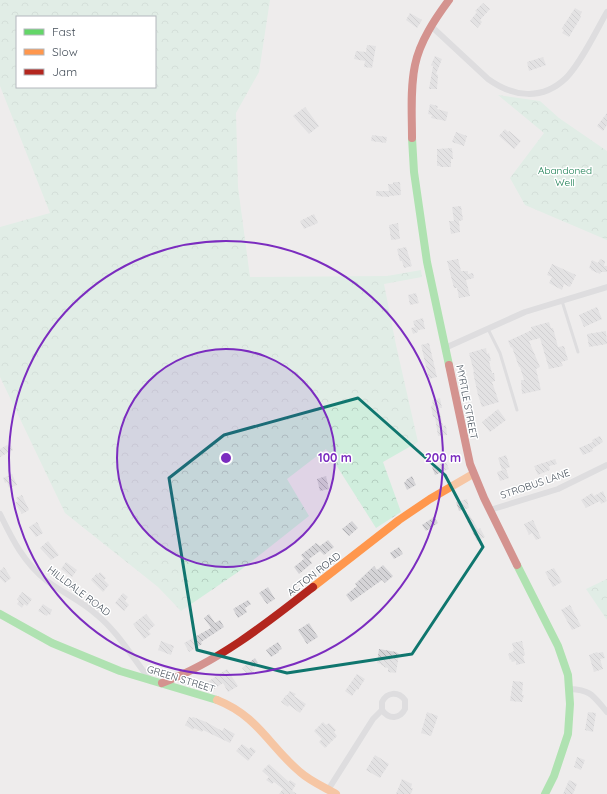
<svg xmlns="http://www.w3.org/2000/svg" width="607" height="794" viewBox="0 0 607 794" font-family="Quicksand,sans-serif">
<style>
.forest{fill:url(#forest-crowns);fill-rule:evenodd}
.building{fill:url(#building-back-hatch)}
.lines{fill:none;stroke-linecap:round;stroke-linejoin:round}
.lane{stroke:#c9cbce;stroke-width:3}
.street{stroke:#c9cbce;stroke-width:6}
.fast{stroke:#63d668;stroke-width:8}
.slow{stroke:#ff974d;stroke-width:8}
.jam{stroke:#b3261e;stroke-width:8}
.marked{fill:none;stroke:#0f766e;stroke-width:3;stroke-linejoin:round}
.ring{fill:none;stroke:#7b2cbf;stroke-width:2}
.labels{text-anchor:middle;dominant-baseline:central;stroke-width:3;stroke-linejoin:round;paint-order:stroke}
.park-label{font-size:10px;fill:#147a4d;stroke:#fff}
.street-label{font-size:10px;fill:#444e59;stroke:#fff}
.centre{fill:#7b2cbf;stroke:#fff;stroke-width:2}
.ring-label{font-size:12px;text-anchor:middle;font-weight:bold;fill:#7b2cbf;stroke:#fff;stroke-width:3;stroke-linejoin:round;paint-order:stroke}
</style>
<defs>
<pattern id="forest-crowns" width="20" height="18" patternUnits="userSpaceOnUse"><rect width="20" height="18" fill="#d0eedd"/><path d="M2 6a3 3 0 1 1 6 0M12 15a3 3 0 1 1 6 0" fill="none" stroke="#b4cec0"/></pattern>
<pattern id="building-back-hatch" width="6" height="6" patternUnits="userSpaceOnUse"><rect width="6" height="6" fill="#d5d4d7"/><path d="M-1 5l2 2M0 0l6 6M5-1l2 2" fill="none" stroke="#aeaeb1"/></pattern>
</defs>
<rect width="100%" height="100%" fill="#eeecec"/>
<g class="forest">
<path d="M0,0H270L259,72L236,113L238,187L250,277L387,276L421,270L422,277L384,284L396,345L418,442L383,462L401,512L376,528L326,449L287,479L309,516L238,572L181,611L158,587L65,513L0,377V227L50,213L0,86ZM17,17H155V87H17Z"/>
<polygon points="498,95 540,101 559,118 607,151 607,240 525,205 510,178 544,133"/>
<polygon points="607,579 607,620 586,589"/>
</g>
<g class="building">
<polygon points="483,3 490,9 480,20 482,22 478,28 470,21 477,12 475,11"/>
<polygon points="575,8 582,12 580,16 581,17 569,37 562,33 564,30 562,28"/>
<polygon points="410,13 422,20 417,28 406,20"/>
<polygon points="367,45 376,46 372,68 364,67 365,61 354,59 356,51 366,52"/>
<polygon points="435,56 442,59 436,74 438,75 437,89 429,89 433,66 431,65"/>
<polygon points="543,57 546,65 529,71 527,62"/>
<polygon points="430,104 438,106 437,109 448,112 446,121 431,118 432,115 428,114"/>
<polygon points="305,107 319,126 309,134 293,116"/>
<polygon points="607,113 607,125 603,131 597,126"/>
<polygon points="505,129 508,132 509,131 521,141 514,149 499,136"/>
<polygon points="456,132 467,136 464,146 452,142"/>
<polygon points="372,135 387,137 386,143 371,141"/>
<polygon points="452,148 453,159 451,159 451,167 440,167 440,166 437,166 437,149"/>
<polygon points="393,182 400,182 401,195 389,196 389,193 389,197 376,196 376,191 389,191 388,184 393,184"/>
<polygon points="461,206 463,220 459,221 460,232 451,234 449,221 454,221 452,207"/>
<polygon points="314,214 318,223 304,229 300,221"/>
<polygon points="398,223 400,239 391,240 389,225"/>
<polygon points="406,247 412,266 404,268 402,261 400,261 397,249"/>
<polygon points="458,259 461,271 468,271 468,274 473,273 474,278 466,280 470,296 459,298 457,288 454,288 447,261"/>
<polygon points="600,259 605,261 604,266 607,266 607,272 601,272 600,274 591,270 591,269 589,268 592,260 598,263"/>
<polygon points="552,264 576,275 570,287 564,284 562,290 549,283 552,277 547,275"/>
<polygon points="416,293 419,303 410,305 408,295"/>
<polygon points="597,307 602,319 584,327 579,315"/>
<polygon points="423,318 425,329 418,330 418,332 413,334 411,328 415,327 413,321"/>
<polygon points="549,322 551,328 553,328 558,347 564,346 568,360 561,362 563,366 549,369 540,338 529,341 540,367 536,369 541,390 522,394 521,380 524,380 520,367 519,367 512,347 511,348 508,341 532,330 531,327"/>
<polygon points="606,331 607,344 589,347 587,334"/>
<polygon points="429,343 437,377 429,379 421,345"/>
<polygon points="486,348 487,354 489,353 491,361 489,361 492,373 494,373 495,381 492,382 499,402 482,407 478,395 473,372 474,372 469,353"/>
<polygon points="440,398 442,408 439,408 443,426 446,425 447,435 438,436 435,417 433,417 431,406 433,405 432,400"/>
<polygon points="498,409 506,420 490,432 482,422"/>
<polygon points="600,436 603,442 592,449 593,451 583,455 579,448 593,442 592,440"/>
<polygon points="7,445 8,447 11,445 13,450 0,457 0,449"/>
<polygon points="506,455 510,467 502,470 498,458"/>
<polygon points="555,459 557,464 549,466 550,470 538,475 534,466"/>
<polygon points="446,462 449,469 435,475 432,467"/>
<polygon points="506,469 509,478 500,481 497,472"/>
<polygon points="12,474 17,485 9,488 7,482 5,483 3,478"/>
<polygon points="326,476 329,489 320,491 317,479"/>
<polygon points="412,476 416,485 407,490 404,483 406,481 406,480"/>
<polygon points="603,491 607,501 601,504 600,501 586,508 581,500 592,493 594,496"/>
<polygon points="22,495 29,510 22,514 15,503 18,501 16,498"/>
<polygon points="467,499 469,508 459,511 456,502"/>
<polygon points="469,514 478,529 480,528 485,537 477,541 465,516"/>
<polygon points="434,517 438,523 426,531 422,525"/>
<polygon points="533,520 541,538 536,540 532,533 529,535 524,524"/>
<polygon points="352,521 358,528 349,536 342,529"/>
<polygon points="37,522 43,533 36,537 29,527"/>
<polygon points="328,540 334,547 324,555 320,551 309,559 312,563 299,574 294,567 304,559 301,555 316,543 320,546"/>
<polygon points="48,541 59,555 51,560 40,548"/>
<polygon points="399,547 403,554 394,559 390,553"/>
<polygon points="66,562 77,570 72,577 61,569"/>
<polygon points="383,565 393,576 385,583 382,580 351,602 346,595 357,586 355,584 374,566 377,570"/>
<polygon points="4,567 11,578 5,583 0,578 0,571"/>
<polygon points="554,568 562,582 553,587 545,572"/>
<polygon points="100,572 106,578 104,580 109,585 103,592 91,580 97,573 98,575"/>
<polygon points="268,587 275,599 267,604 259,593"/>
<polygon points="22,592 32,599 27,606 24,604 22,608 17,604 19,601 17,599"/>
<polygon points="123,593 128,597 125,601 129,605 124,611 115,603"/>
<polygon points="248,600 251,604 245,608 247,612 238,618 233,609"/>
<polygon points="43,604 52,610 50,615 48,614 47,616 38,611"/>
<polygon points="570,605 581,626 572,630 561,610"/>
<polygon points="146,614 155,625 148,631 151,634 144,639 133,624"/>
<polygon points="209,614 215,623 220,620 224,627 201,642 202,644 189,652 184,643 211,628 204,618"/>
<polygon points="309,623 318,637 307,644 298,630"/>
<polygon points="161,641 174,646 171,655 158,650"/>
<polygon points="522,641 525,655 523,656 525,663 516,665 516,661 512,662 511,659 510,660 508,654 514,651 512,643"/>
<polygon points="278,642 282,649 278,651 279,652 271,657 266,650"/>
<polygon points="379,649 396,652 399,654 396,673 388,672 388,668 384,667 384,666 381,665 381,664 377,663"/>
<polygon points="597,652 598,653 603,652 605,658 600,659 603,669 594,672 589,655"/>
<polygon points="255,658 258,663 252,667 255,670 248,675 242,668"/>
<polygon points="227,669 238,686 228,692 223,683 211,691 206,683"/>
<polygon points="357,674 365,679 358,690 357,689 352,696 345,691"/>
<polygon points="513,681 523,682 522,695 524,695 522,702 510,701"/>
<polygon points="290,691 296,694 294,696 306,704 300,713 289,705 288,707 281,702 286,695 287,695"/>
<polygon points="427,712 438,716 431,736 421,733"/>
<polygon points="588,712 596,713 593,732 585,730"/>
<polygon points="189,717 192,718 193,717 206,722 222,731 224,728 235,734 230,743 203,730 202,732 194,728 193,730 185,725"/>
<polygon points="323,722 326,725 329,723 336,730 334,732 337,736 325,748 319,742 322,739 314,731"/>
<polygon points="242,744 249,749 251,747 256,751 248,761 236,751"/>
<polygon points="375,755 389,764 380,778 366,770"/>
<polygon points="577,757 585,760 581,770 574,767"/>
<polygon points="269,764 289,782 290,780 296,784 292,791 297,794 279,794 283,789 274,782 272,784 266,780 269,777 262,771"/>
<polygon points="402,779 412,784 411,788 413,788 411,794 396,794"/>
<polygon points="569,780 577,784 573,794 563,794"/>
</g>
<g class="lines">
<g class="lane">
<polyline points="562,301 578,352"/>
<polyline points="488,329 500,353 517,410"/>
</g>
<g class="street">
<path d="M431,26L488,79C513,97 542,101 566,78C581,63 596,31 607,12"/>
<polyline points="445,348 525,312 607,287"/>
<polyline points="490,510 558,489 607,465"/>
<path d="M0,514C12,539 24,563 47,581C63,593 82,601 97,615C119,633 133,659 151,681"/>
<path d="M570,689C592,690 593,696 607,712"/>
<path d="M328,790L373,719L382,710C389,720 400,719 405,709V700C398,691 387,692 382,702V710"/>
</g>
<g class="fast">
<polyline points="412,138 414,172 427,262 449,365"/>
<polyline points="517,565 558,646 568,675 570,704 568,734 554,776 545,794"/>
<polyline points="0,614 52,643 120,671 217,700"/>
</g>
<g class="slow">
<polyline points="313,587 399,520 430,499 473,474"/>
<path d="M217,700C258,716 269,746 300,772C310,781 324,787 336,794"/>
</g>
<g class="jam">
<path d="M412,138C412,114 410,89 415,65C420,41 435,19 449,0"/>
<polyline points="449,365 470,464 484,498 517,565"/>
<path d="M162,683C218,662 267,623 313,587"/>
</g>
</g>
<path d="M0 0H607V794H0ZM358,398L445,475L483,547L412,654L287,673L197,650L169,478L224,435Z" fill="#eeecec" fill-opacity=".55" fill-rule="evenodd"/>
<path class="marked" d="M358,398L445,475L483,547L412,654L287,673L197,650L169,478L224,435Z"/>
<circle cx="226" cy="458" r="109" fill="#7b2cbf" fill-opacity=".12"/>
<g class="ring">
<circle cx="226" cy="458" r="109"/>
<circle cx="226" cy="458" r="217"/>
</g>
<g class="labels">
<g class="park-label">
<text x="565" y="170">Abandoned<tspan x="565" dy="12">Well</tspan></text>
</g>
<g class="street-label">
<text transform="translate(467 402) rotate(79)">MYRTLE STREET</text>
<text transform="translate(535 484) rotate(-19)">STROBUS LANE</text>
<text transform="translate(314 574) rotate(-38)">ACTON ROAD</text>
<text transform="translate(79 591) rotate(37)">HILLDALE ROAD</text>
<text transform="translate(181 679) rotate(17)">GREEN STREET</text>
</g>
</g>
<circle cx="226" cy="458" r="6" class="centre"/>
<g class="ring-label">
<text x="335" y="462">100 m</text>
<text x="443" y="462">200 m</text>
</g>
<rect x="16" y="16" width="140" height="72" fill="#ffffff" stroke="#b4b8bd"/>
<rect x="24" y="29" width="20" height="6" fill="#63d668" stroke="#b4b8bd"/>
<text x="52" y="36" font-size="12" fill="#444e59">Fast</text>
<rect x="24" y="49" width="20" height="6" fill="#ff974d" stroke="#b4b8bd"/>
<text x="52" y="56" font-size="12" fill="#444e59">Slow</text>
<rect x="24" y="69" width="20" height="6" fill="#b3261e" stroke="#b4b8bd"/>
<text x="52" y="76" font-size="12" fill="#444e59">Jam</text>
</svg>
